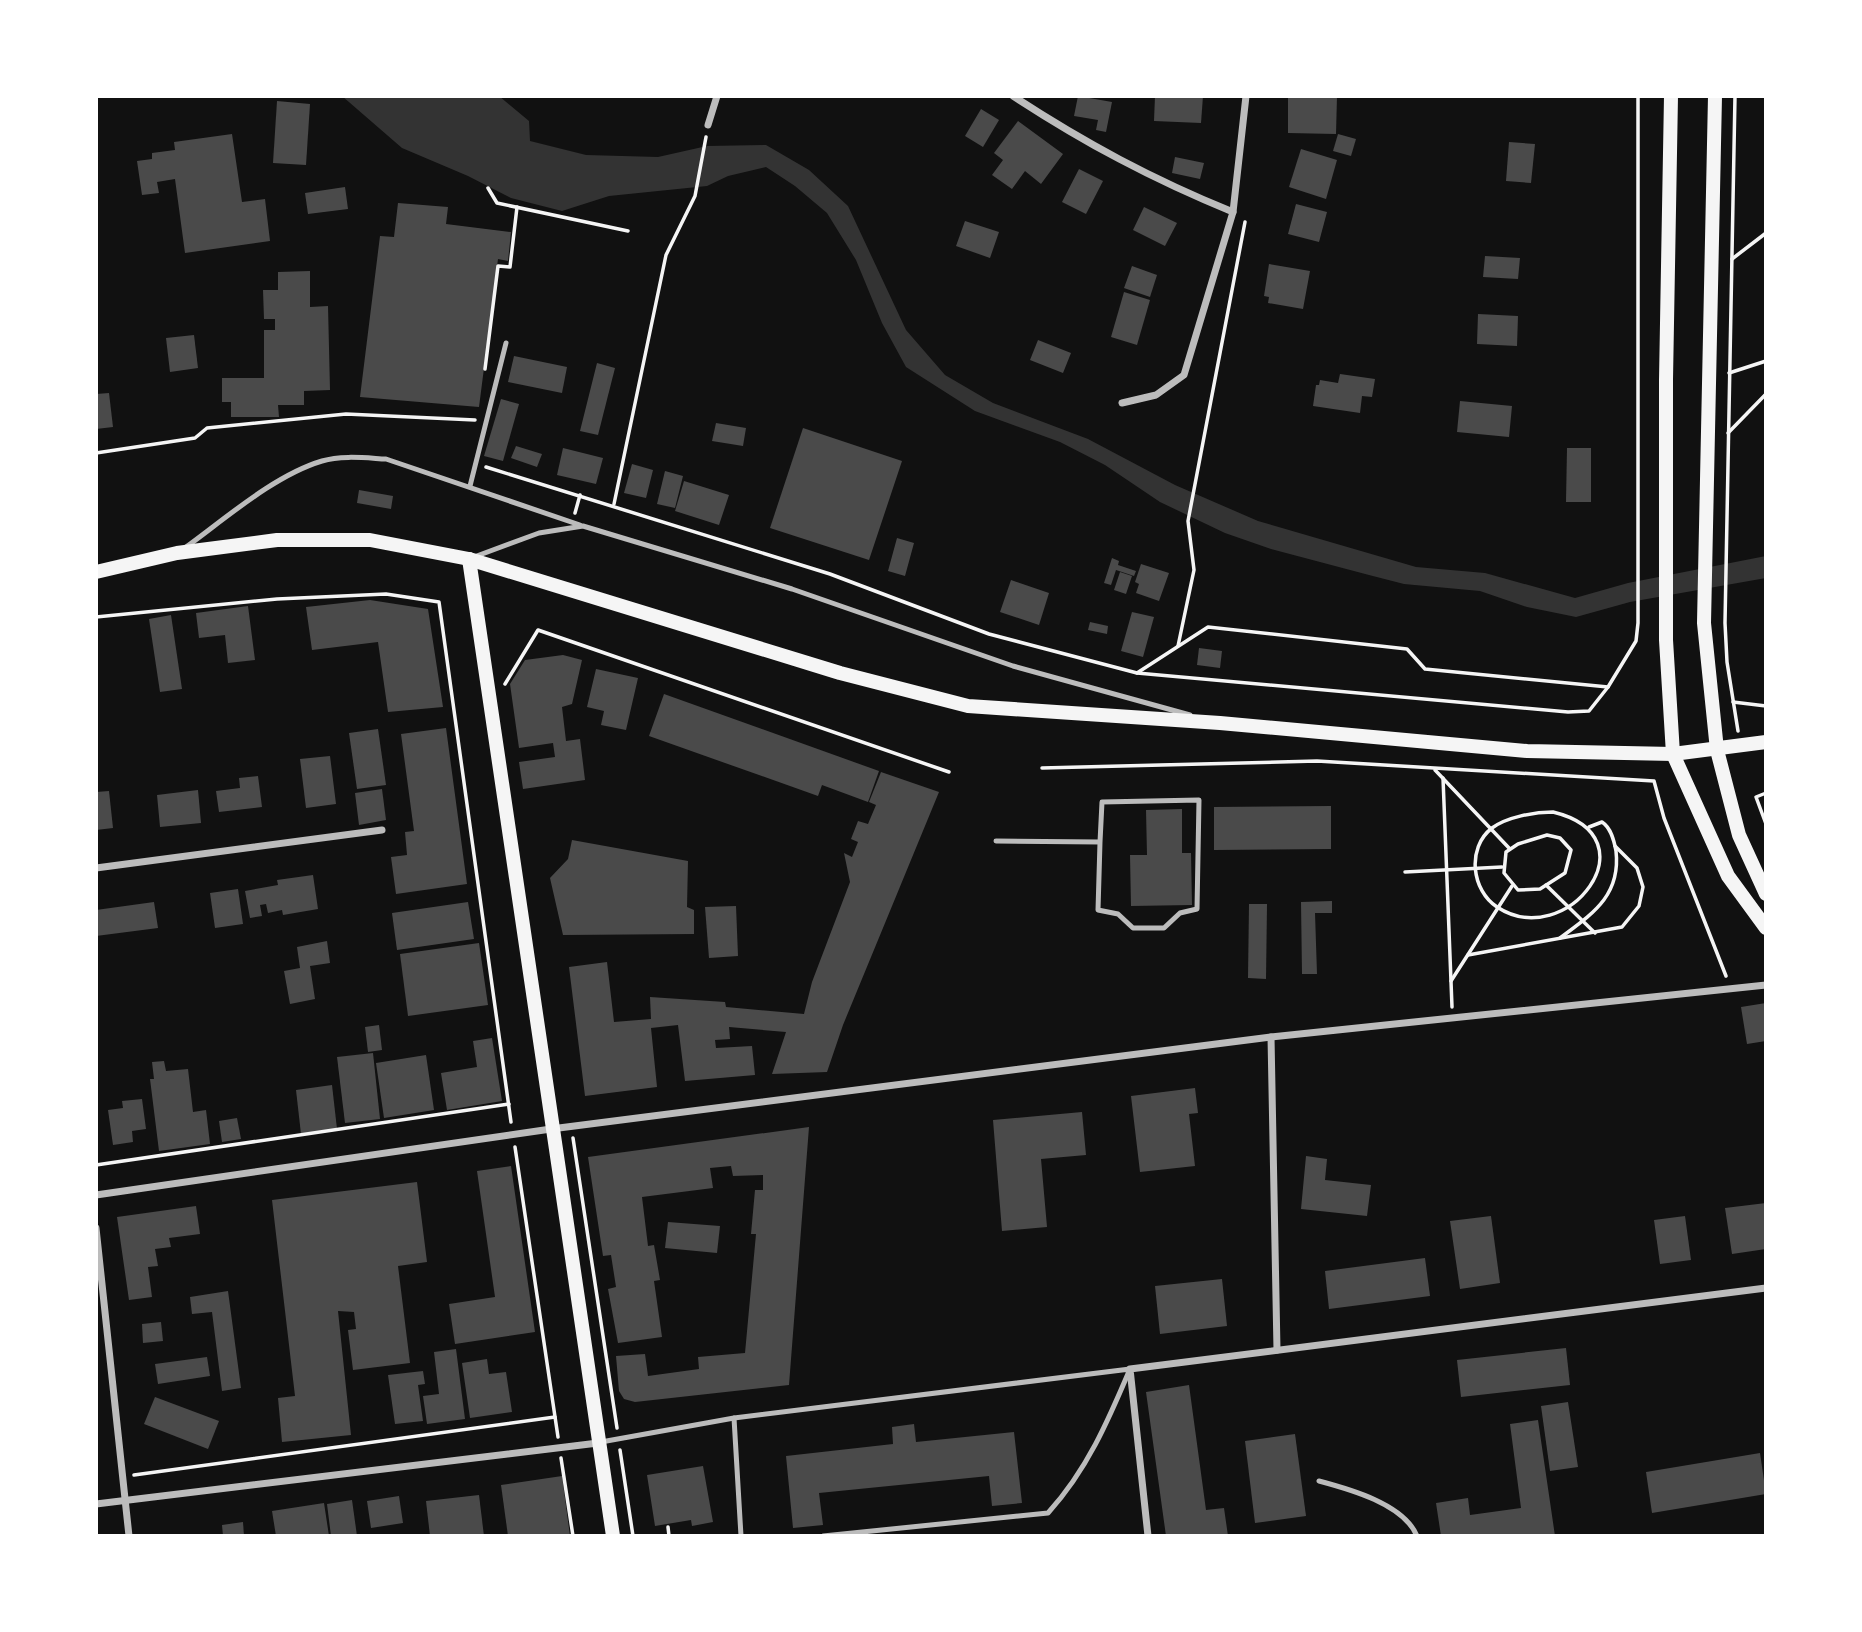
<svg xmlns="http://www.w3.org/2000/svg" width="1862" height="1632" viewBox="0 0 1862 1632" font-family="Manrope,sans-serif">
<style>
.water{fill:#333}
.building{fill:#4a4a4a}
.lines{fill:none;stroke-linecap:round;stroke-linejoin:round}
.path{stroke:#f5f5f5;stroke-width:3.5}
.service{stroke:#bcbcbc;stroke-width:5}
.minor{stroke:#bcbcbc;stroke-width:7}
.secondary{stroke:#f5f5f5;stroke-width:14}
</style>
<rect width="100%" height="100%" fill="#111"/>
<polygon class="water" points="342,96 499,96 529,121 530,141 586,155 658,157 707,146 766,145 809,170 848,206 906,330 945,375 993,403 1088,439 1175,485 1258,521 1416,567 1485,573 1575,598 1628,583 1766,556 1766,578 1630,602 1576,617 1527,607 1480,591 1404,584 1369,575 1271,549 1225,533 1160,502 1105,465 1060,442 975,411 906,367 882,323 856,260 827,213 795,186 766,167 728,176 707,186 609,196 562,211 511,198 468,176 402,148"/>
<g class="building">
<polygon points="1078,96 1112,102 1106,132 1096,130 1098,120 1074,116"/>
<polygon points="1155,96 1203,96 1201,123 1154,121"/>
<polygon points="1288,96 1337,96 1336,134 1288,133"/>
<polygon points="277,101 310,104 306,165 273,163"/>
<polygon points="981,109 999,120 983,147 965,136"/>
<polygon points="1018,121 1063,154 1041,184 1025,171 1012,189 992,175 1003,160 994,153"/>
<polygon points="232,134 242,202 265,199 270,241 185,253 175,179 157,182 159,193 142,195 137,161 152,159 152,153 175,150 174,142"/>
<polygon points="1338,134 1356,139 1351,156 1333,151"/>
<polygon points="1509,142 1535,144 1531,183 1506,181"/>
<polygon points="1301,149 1337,160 1326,199 1289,187"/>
<polygon points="1175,157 1204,163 1200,179 1172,173"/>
<polygon points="1079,169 1103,181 1086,214 1062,202"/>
<polygon points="345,187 348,209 308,214 305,193"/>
<polygon points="398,203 448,207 446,224 511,232 508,261 498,259 479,407 360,397 380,236 394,237"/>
<polygon points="1296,204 1327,212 1319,242 1288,234"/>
<polygon points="1144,207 1177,223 1165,246 1133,230"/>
<polygon points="965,221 999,232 990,258 956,246"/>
<polygon points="1485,256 1520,258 1518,279 1483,277"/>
<polygon points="1269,264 1310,271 1303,309 1268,303 1269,297 1264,296"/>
<polygon points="1132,266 1157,275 1150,297 1124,288"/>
<polygon points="310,271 310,307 328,306 330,390 304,391 304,405 278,405 279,417 231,417 231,402 222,402 222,378 264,378 264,330 275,330 275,319 264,319 263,290 278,290 278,272"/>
<polygon points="1124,292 1150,300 1137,345 1111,337"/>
<polygon points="1478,314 1518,316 1517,346 1477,344"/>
<polygon points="194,335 198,368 170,372 166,338"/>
<polygon points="1038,340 1071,353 1063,373 1030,360"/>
<polygon points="514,356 567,367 562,393 508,382"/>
<polygon points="597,363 615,368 598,435 580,431"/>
<polygon points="1340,374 1375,379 1372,397 1362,396 1360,413 1313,406 1316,385 1319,385 1320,380 1338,383"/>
<polygon points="109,393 113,427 96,429 96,394"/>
<polygon points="501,399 519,404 503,461 484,456"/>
<polygon points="1460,401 1512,406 1509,437 1457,432"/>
<polygon points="716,423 746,428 743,446 712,441"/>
<polygon points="803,428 902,461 869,560 770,528"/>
<polygon points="516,446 542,454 537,467 511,458"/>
<polygon points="563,448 603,458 596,484 557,475"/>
<polygon points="1567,448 1591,448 1591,502 1566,502"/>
<polygon points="632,464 653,470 646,498 624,493"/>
<polygon points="665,471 683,476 675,508 657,504"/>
<polygon points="684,481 729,495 719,525 675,511"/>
<polygon points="359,490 393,496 391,509 357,503"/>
<polygon points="897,538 914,543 905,576 888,571"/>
<polygon points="1112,558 1119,561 1118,565 1136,571 1134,576 1116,570 1111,585 1104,583"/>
<polygon points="1141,564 1169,573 1159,601 1136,593 1139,584 1135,582"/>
<polygon points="1120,572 1132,576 1126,594 1114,590"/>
<polygon points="1011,580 1049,593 1039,625 1000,612"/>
<polygon points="370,600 428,609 443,707 388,712 378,642 312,650 306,607"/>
<polygon points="248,606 255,660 228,663 225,635 199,638 196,613"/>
<polygon points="1132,612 1154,617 1143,657 1121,651"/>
<polygon points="171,615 182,689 160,692 149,619"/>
<polygon points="1090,622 1108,626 1107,634 1088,630"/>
<polygon points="1199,648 1222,651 1220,668 1197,665"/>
<polygon points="563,655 582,660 572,704 562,707 566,741 580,739 585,780 523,789 519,762 555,757 553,743 519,748 510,684 525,660"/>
<polygon points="596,669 638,678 626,730 601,725 604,711 587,707"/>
<polygon points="664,694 879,771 868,802 822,785 818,796 649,736"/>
<polygon points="446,728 467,884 396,894 391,857 407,855 405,832 414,831 401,734"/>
<polygon points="378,729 386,785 357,789 349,733"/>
<polygon points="330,756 336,804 306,808 300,759"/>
<polygon points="881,772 939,792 843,1025 827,1072 772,1074 786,1032 729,1027 730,1039 715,1040 716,1048 752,1046 755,1075 685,1081 678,1025 651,1028 657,1087 585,1096 569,967 607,962 614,1022 651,1019 650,997 725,1002 726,1007 804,1014 812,982 850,882 844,853 852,857 858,842 851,839 858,821 868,824 876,805 869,802"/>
<polygon points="258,776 262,807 219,812 216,791 240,788 239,778"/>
<polygon points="382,789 386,820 359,825 355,793"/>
<polygon points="198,790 201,823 160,827 157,795"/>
<polygon points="109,791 113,828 96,830 96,792"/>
<polygon points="1331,806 1331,849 1214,850 1214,807"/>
<polygon points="1182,809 1182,853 1191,853 1192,905 1131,906 1130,855 1147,855 1146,810"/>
<polygon points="572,840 688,861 687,907 694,910 694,934 563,935 550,878 568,859"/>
<polygon points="313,875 318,909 283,915 282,910 268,913 266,904 260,905 262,916 250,918 245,891 278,885 277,880"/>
<polygon points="238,889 243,924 215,928 210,893"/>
<polygon points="1332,901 1332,913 1315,913 1317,974 1302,974 1301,902"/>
<polygon points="154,902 158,928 96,936 96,910"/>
<polygon points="468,902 474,939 397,950 392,913"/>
<polygon points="1249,904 1267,904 1266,979 1248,978"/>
<polygon points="736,906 738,956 709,958 705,907"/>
<polygon points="327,941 330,963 310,966 315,999 290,1004 284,971 300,968 297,947"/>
<polygon points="479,943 488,1005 408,1016 400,954"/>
<polygon points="1766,1003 1766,1041 1747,1044 1741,1007"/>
<polygon points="379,1025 382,1050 368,1052 365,1027"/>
<polygon points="492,1038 502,1101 447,1110 441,1073 477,1067 473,1041"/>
<polygon points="373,1053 380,1119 345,1123 337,1057"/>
<polygon points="426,1055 434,1110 384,1118 376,1063"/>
<polygon points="164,1061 166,1071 188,1069 193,1112 206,1110 210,1144 159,1151 150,1079 154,1079 152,1062"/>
<polygon points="332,1085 337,1129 301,1134 296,1090"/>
<polygon points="1195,1088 1198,1113 1189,1114 1195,1166 1140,1172 1131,1096"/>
<polygon points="142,1099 146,1129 132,1131 133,1142 113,1145 108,1110 123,1108 122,1101"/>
<polygon points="1082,1112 1086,1155 1041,1159 1047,1227 1002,1231 993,1120"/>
<polygon points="237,1118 241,1139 222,1142 219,1121"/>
<polygon points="809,1127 789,1385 635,1402 624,1399 619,1391 616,1356 645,1354 648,1376 699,1369 698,1357 745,1353 756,1234 751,1234 755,1190 763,1190 763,1175 733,1176 731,1166 710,1168 713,1188 642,1197 648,1246 654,1245 660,1280 654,1281 662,1337 618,1343 608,1289 616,1287 611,1255 603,1256 588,1157"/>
<polygon points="1306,1156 1327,1159 1325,1180 1371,1185 1367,1216 1301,1209"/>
<polygon points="511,1166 535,1332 455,1344 449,1304 495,1297 477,1171"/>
<polygon points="417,1182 427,1262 398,1266 410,1363 353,1370 348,1330 356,1329 354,1312 338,1311 351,1435 282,1442 278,1398 295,1396 272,1200"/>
<polygon points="1766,1203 1766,1249 1732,1254 1725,1208"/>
<polygon points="196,1206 200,1234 169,1238 171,1247 155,1249 158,1266 148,1267 152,1297 129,1300 117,1217"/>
<polygon points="1491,1216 1500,1283 1460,1289 1450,1221"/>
<polygon points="1685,1216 1691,1260 1660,1264 1654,1220"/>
<polygon points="668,1222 720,1226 717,1253 665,1248"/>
<polygon points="1425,1258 1430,1296 1329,1309 1325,1271"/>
<polygon points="1222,1279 1227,1326 1160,1334 1155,1286"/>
<polygon points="228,1291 241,1388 222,1391 212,1312 192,1314 190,1297"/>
<polygon points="161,1322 163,1341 143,1343 142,1324"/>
<polygon points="1566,1348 1570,1385 1461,1397 1457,1360"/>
<polygon points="456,1349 465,1419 427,1424 423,1396 439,1394 434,1352"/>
<polygon points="207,1357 210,1376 158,1384 155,1364"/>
<polygon points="487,1359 489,1374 506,1372 512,1412 470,1418 462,1363"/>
<polygon points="423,1371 425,1384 418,1385 423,1421 395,1424 388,1375"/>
<polygon points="1189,1385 1206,1510 1224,1508 1228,1536 1166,1536 1146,1392"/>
<polygon points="155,1397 219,1421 208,1449 144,1424"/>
<polygon points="1568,1402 1578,1467 1550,1471 1541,1406"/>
<polygon points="1538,1420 1555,1536 1441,1536 1436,1503 1468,1498 1470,1515 1521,1508 1510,1424"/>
<polygon points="914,1424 916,1442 1014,1432 1022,1503 992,1506 989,1476 819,1493 823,1525 793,1528 786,1456 893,1444 892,1427"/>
<polygon points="1295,1434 1306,1516 1255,1523 1245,1441"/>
<polygon points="1760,1453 1766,1494 1652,1513 1646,1472"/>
<polygon points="703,1466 713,1522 692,1526 691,1520 655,1526 647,1475"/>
<polygon points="562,1476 570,1536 508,1536 501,1485"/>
<polygon points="479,1495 484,1536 430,1536 426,1501"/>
<polygon points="399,1496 403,1523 371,1528 367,1501"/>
<polygon points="352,1500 357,1536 331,1536 327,1504"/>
<polygon points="324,1503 329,1536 276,1536 272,1511"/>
<polygon points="243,1522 244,1536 223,1536 222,1525"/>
</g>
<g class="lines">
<g class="path">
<polyline points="1735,96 1725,623 1727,662 1738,731"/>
<polyline points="488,188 497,203 628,231"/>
<polyline points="1732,259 1766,233"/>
<polyline points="485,369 498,266 510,267 517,207"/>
<polyline points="1729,373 1766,361"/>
<polyline points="1728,433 1766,394"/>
<polyline points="96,453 195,438 207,428 346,414 475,420"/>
<polyline points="486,467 830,574 989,634 1137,673 1208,627 1407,649 1425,669 1608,687 1636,641 1638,623 1638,96"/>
<polyline points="614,504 666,255 695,196 706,137"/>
<polyline points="575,513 580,495"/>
<polyline points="96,617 277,599 386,594 439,602 511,1122"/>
<polyline points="1178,646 1194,570 1188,521 1245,222"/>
<polyline points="1137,673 1568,712 1589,711 1608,687"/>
<polyline points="505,684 538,630 949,772"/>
<polyline points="1733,702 1766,706"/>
<polyline points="1042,768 1317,761 1654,781 1664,818 1726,976"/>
<polyline points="1435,770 1509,848"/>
<polyline points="1443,778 1452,1007"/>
<polyline points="1766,793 1756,797 1766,824"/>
<path d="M1553,812C1656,837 1567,953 1497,907C1472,891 1466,848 1492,828C1507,817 1534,812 1553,812Z"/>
<polygon points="1547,835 1560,838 1571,850 1565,873 1540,889 1518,890 1504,873 1506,852 1518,844"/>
<polyline points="1405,872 1502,867"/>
<polyline points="1546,885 1595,933"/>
<path d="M1560,938C1592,914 1621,896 1616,851C1614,840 1611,828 1602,822L1589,827"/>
<polyline points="1468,955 1622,927 1639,906 1643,887 1637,868 1615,846"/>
<polyline points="1451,981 1512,886"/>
<polyline points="573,1138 617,1428"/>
<polyline points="515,1147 558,1437"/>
<polyline points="96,1165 509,1104"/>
<polyline points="620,1450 633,1536"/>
<polyline points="561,1458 573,1536"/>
<polyline points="134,1475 555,1417"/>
<polyline points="668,1527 669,1536"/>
</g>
<g class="service">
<polyline points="470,486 506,343"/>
<path d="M186,547C226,518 275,475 322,461C342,455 366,458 386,459L580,525"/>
<polyline points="474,557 539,533 583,526 792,589 1013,666 1190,715"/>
<polyline points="996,841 1100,842 1098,910 1118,914 1133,928 1164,928 1180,913 1197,909 1199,800 1102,802 1100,842"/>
<polyline points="734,1418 741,1536"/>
<path d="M601,1442L734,1418L1130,1369C1108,1421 1087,1470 1048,1513L823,1536"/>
<path d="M1319,1481C1349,1489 1404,1504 1417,1536"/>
</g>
<g class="minor">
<path d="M1013,96C1085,143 1152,179 1233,212L1184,375L1156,395L1122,403"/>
<polyline points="708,125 717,96"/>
<polyline points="1233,212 1246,96"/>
<polyline points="96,868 382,830"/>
<polyline points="1271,1037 1277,1350"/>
<polyline points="96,1195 551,1129 1271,1037 1766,985"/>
<polyline points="96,1228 129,1536"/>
<polyline points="96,1504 598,1443"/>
<polyline points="1148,1536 1130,1369 1766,1288"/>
</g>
<g class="secondary">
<polyline points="1671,96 1666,380 1666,640 1673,754 1728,876 1766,928"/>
<polyline points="1715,96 1704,623 1717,750 1739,835 1766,894"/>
<polyline points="469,559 613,1536"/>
<polyline points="96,572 177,553 277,540 370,540 469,559 840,673 968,706 1220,723 1527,751 1673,754 1766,742"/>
</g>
</g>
<rect width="1862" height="1632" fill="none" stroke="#ffffff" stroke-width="196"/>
</svg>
